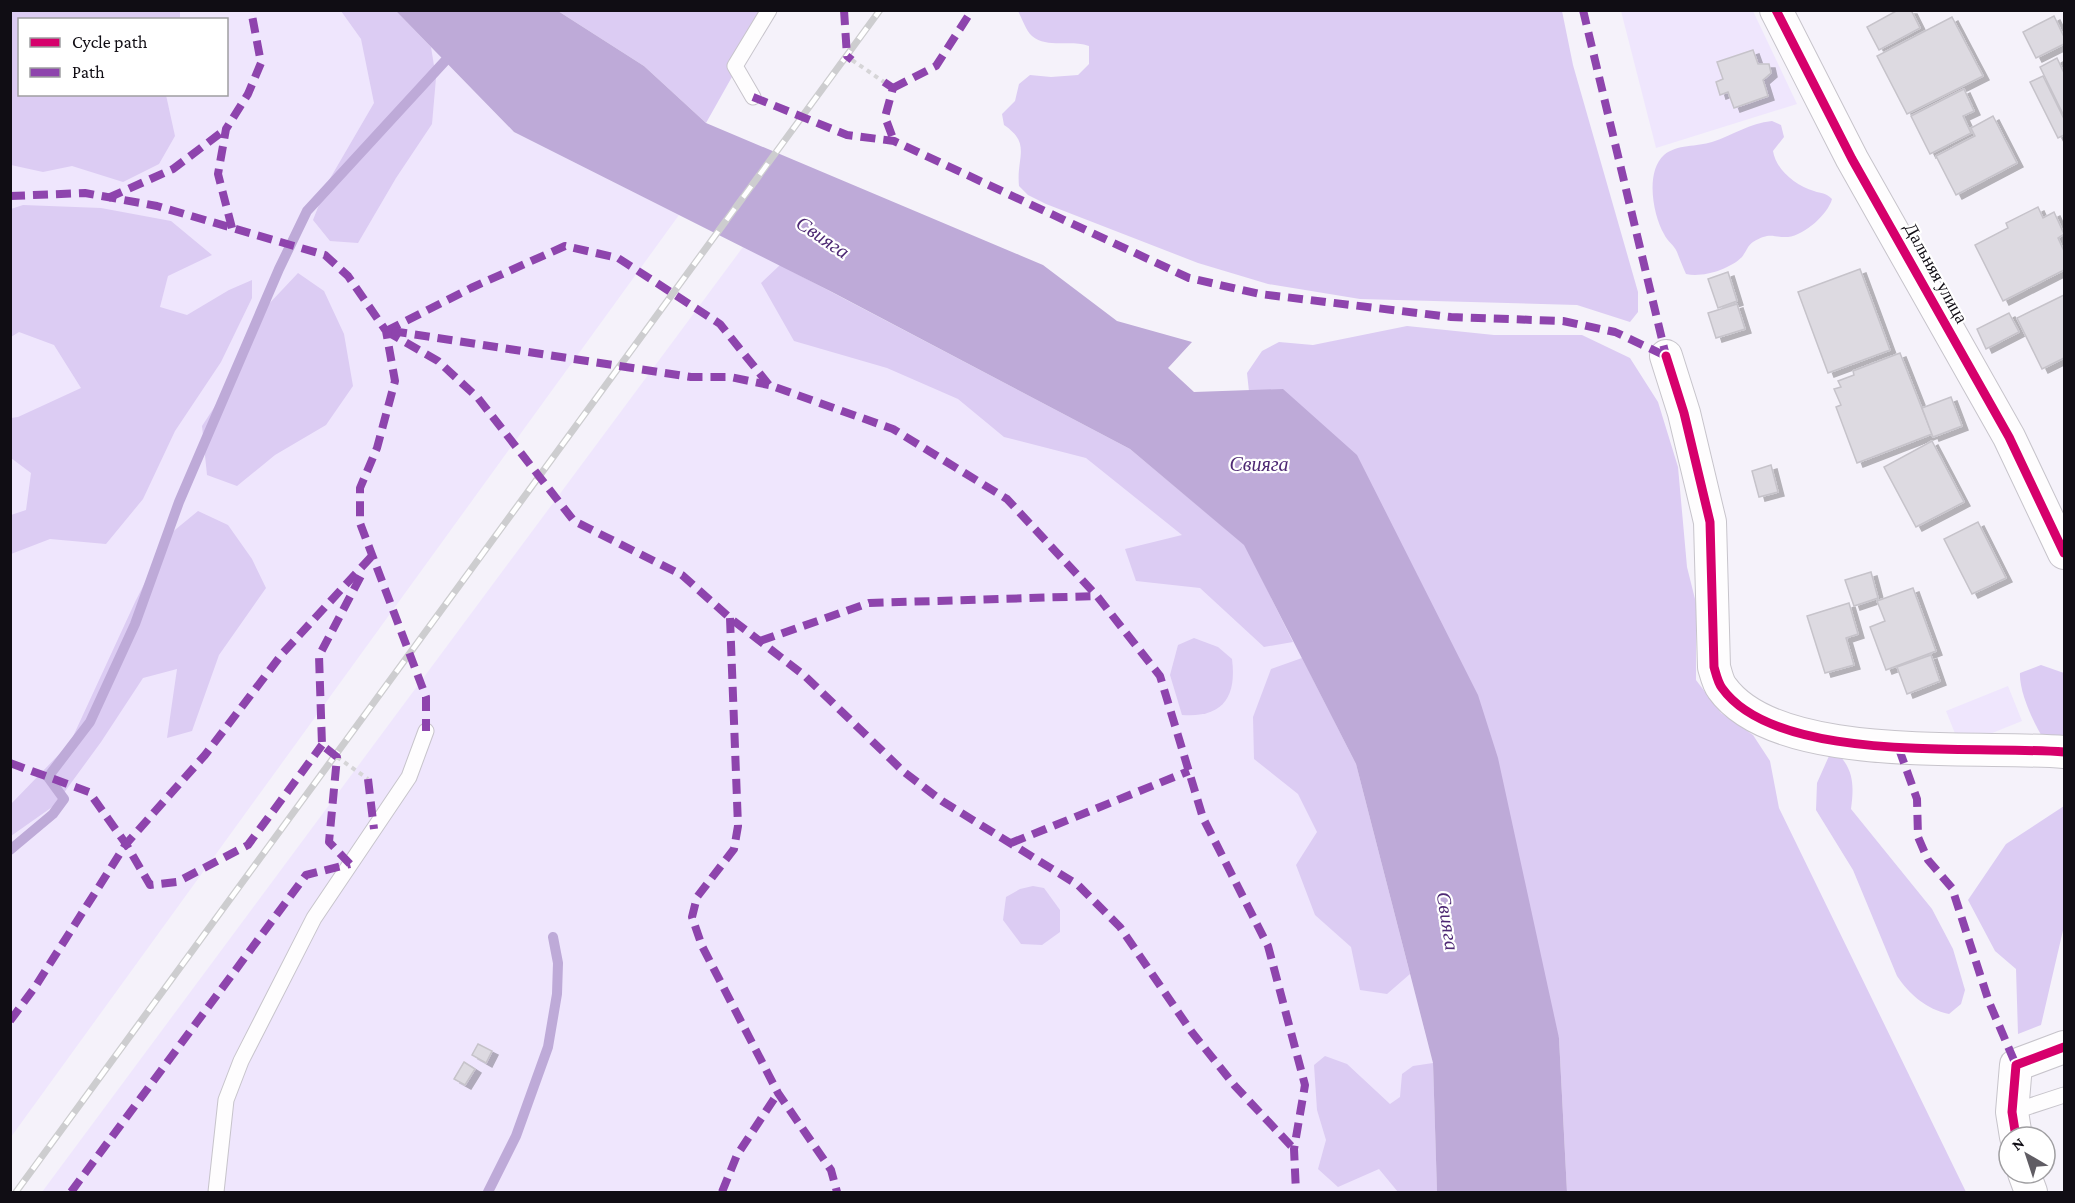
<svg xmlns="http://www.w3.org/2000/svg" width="2075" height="1203" viewBox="0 0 2075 1203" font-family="'Crimson Pro',serif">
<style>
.green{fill:#efe6fd;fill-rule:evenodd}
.forest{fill:#dcccf3}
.water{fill:#beaad8}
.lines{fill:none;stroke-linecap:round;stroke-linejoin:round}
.stream{stroke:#beaad8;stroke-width:10}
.building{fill:#dddae1;stroke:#c6c3ca;stroke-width:1.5;filter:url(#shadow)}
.service-casing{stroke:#c7c4cb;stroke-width:17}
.minor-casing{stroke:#c7c4cb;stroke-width:34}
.path{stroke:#d6d5d7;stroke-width:4;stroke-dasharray:4.5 4.5;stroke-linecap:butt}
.service{stroke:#fefdfe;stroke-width:15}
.minor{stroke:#fefdfe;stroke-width:32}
.rail-casing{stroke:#cdcdcf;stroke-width:7}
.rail{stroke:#fff;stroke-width:4.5;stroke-dasharray:14;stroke-linecap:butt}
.quiet{stroke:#8e44ad;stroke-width:8;stroke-dasharray:15 8;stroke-linecap:butt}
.cycleway-casing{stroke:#fff;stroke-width:13}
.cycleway{stroke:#d6006c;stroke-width:9}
.labels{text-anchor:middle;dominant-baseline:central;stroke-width:4.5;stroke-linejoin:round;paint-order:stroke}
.street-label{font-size:18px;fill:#100d14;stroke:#fff}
.water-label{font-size:20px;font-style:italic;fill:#4e2974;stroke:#fff}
</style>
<defs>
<filter id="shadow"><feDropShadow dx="6" dy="4" stdDeviation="0" flood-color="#0004"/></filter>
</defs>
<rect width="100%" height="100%" fill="#f5f2fa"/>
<g class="green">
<path d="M11,11H396L514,132L679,215L11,1137ZM20,20H226V94H20Z"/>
<polygon points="1621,11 1753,11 1797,104 1656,148"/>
<polygon points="743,247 832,292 1245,545 1356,764 1433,1063 1437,1192 42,1192"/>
<polygon points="2008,686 2022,721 1960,746 1946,711"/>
</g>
<g class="forest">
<polygon points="11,10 180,11 180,19 20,20 20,94 166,95 175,136 159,164 123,182 72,166 43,172 11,165"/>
<polygon points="341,11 396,11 431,47 436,78 432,124 396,178 358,243 330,241 313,220 328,182 374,103 361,39"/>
<polygon points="558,11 769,11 706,123 644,66"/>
<path d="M1018,11H1562L1573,65L1638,292V312L1630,322L1577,305L1360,299L1268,284L1198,263L1046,204L1028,195L1019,186C1016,157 1032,144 1004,125L1002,114L1015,101L1019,84L1030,75L1051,77L1078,75L1089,64V46C1070,39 1048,49 1032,36C1026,31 1022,18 1018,11Z"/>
<path d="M1772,121L1781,125L1784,137L1773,151C1776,170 1796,186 1814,191C1822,194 1825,192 1832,199C1828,214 1805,235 1788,237C1773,238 1771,231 1753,242C1748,245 1746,252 1742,257C1730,269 1703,278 1686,274C1683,267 1680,260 1677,252C1674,245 1667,241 1664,234C1653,215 1645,172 1664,155C1677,144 1697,147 1712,142C1734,135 1749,123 1772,121Z"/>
<polygon points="23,205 101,208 171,221 212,255 168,276 160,307 187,315 229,290 252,280 252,298 221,362 175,431 143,499 106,544 50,539 11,554 11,515 26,510 31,473 11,458 11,418 18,417 81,388 54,345 19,332 11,337 11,209"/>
<polygon points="780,265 1130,449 1245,545 1293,642 1264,647 1200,588 1136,581 1125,549 1182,535 1086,458 1004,437 958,399 887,368 794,341 761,283"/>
<polygon points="298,273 324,291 344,334 353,386 326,425 275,455 237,486 207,475 202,426 238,371 266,307"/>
<polygon points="1407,326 1494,335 1582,335 1630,358 1658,402 1678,467 1687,567 1696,603 1696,680 1721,713 1753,735 1770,761 1779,808 1966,1192 1567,1192 1559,1038 1250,401 1247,373 1262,351 1279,342 1313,345"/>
<polygon points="198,511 228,525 252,559 266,588 219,655 192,731 167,738 177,669 143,678 101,742 55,805 11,836 11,804 70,743 136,600 170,534"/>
<path d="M1194,638L1218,647L1232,659C1237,698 1222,718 1182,715L1170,675L1178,645Z"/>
<polygon points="1302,658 1356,764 1410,974 1387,994 1360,990 1351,947 1315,915 1296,865 1317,832 1298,794 1254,759 1253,717 1271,669"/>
<path d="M2041,665L2064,673V740L2043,738C2033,722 2019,691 2020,673Z"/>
<path d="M1838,754C1854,770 1854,787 1851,809L1932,909L1953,949L1965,990L1961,1004L1949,1014C1926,1009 1910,995 1897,976L1853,870L1816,810L1817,783L1829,756Z"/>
<polygon points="2064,806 2064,926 2041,1025 2018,1034 2016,969 1995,951 1968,900 2006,844"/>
<polygon points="1033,886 1044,888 1060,910 1060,932 1042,945 1021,944 1003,920 1006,897 1020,889"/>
<polygon points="1325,1056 1347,1064 1390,1104 1400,1097 1402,1074 1413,1066 1433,1063 1437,1192 1398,1192 1379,1169 1338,1187 1318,1169 1326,1140 1317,1110 1314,1065"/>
</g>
<polygon class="water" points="396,11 558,11 644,66 706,123 1043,265 1117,321 1192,342 1168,368 1194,392 1283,389 1357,455 1478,695 1498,758 1559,1038 1567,1192 1437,1192 1433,1063 1356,764 1244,545 1130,449 832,292 514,132"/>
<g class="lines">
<g class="stream">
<polyline points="10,850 53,814 64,799 48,777 90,722 135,624 179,502 279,269 307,211 445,61"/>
<polyline points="488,1192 516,1136 548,1047 557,994 558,963 553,937"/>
</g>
</g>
<g class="building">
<polygon points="1898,10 1911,10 1920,28 1879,50 1867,27"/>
<polygon points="2054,16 2064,37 2064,44 2036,58 2023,32"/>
<polygon points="1952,17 1983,76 1907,114 1877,56"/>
<polygon points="1753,50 1758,64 1769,64 1771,73 1763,80 1768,96 1734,108 1728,92 1720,95 1716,82 1723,79 1717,62"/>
<polygon points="2057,58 2064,73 2064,116 2040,67"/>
<polygon points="2043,76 2064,119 2064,135 2058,138 2030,82"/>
<polygon points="1964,89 1974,111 1963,116 1971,133 1930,154 1911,116"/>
<polygon points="1993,116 2017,163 1956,195 1936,156 1975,136 1971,128"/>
<polygon points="2038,207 2043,218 2054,212 2064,234 2058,238 2064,251 2064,270 2003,301 1975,245 2008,228 2006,223"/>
<polygon points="1860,269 1890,350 1828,373 1798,292"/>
<polygon points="1728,272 1737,301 1718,308 1708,279"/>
<polygon points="2064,295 2064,358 2042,369 2017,318"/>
<polygon points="1737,304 1745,329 1716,338 1708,313"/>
<polygon points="2009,313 2019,332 1986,349 1977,329"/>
<polygon points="1900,353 1932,434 1857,463 1836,407 1841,405 1834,389 1841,387 1838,381 1854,375 1853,371"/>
<polygon points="1951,397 1962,426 1933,437 1922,408"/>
<polygon points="1932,441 1964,502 1916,527 1884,467"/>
<polygon points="1771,465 1778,492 1759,497 1752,471"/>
<polygon points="1978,522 2006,578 1972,594 1944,539"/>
<polygon points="1871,572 1878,598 1854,606 1845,580"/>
<polygon points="1913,588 1936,651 1886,670 1870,627 1885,621 1877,601"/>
<polygon points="1849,603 1858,634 1846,638 1854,665 1825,673 1807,616"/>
<polygon points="1931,655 1940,681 1907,694 1897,667"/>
<polygon points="478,1044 492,1051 486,1063 472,1055"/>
<polygon points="464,1062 475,1069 465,1085 454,1079"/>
</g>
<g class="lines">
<g class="service-casing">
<g id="service">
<polyline points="753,97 735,66 769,10"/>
<polyline points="2012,1112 2064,1095"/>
<polyline points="216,1192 226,1100 241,1061 314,918 409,777 426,731"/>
</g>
</g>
<g class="minor-casing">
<g id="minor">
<polyline points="1776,10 1852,159 2009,437 2064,553"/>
<path d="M1666,356L1684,413L1710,522L1714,667C1716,674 1718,683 1722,688C1777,765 1978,745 2064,752"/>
<polyline points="2016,1137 2012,1112 2016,1065 2064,1047"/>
<polyline points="2024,1173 2031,1192"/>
</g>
</g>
<g class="path">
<polyline points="852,60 884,82"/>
<polyline points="337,757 368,779"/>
</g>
<use href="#service" class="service"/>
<use href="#minor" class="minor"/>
<g class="rail-casing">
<polyline id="rail" points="16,1192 880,10"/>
</g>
<use href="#rail" class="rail"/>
<g class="quiet">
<polyline points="844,10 847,56 852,60"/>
<polyline points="1583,10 1666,356"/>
<polyline points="884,82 893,88 885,117 894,141"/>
<polyline points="893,88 936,66 972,10"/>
<polyline points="753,97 847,135 894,141 1189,278 1260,294 1451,317 1563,321 1615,332 1666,356"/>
<polyline points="10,196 85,193 157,206 325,255 348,276 386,331 395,381 377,448 360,488 360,523 426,697 426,731"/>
<polyline points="108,198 173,169 226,129"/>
<polyline points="232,228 218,174 226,129 248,94 261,63 251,10"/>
<polyline points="386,331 471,288 565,246 618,258 720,324 769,385 893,429 1007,499 1097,596 1160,676 1203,818 1268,946 1305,1085 1294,1149 1296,1192"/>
<polyline points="386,331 438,361 478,398 574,521 682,575 730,618 805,676 904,772 942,801 1078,885 1120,927 1191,1031 1235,1086 1294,1149"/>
<polyline points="392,331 691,377 730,377 769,385"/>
<polyline points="730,618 738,826 734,849 697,897 692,917 702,946 778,1093 831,1170 837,1192"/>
<polyline points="760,641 869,603 1097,596"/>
<polyline points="1899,749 1917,799 1918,837 1928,860 1952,888 1989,1002 2016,1065"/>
<polyline points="10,763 89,792 126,844 150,885 177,882 248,845 322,745"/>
<polyline points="368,779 374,829"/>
<polyline points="1011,843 1189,771"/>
<polyline points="350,864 329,842 337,757 322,745 319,656 364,570"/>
<polyline points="10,1021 35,987 126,844 205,755 282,654 371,557"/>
<polyline points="71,1192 306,875 350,864"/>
<polyline points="722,1192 737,1155 778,1093"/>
</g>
<g class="cycleway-casing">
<g id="cycleway">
<polyline points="1776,10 1852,159 2009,437 2064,553"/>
<path d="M1666,356L1684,413L1710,522L1714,667C1716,674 1718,683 1722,688C1777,765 1978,745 2064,752"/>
<polyline points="2016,1137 2012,1112 2016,1065 2064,1047"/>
</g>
</g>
<use href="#cycleway" class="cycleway"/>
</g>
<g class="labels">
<g class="street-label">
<text transform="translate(1936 273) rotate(61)">Дальняя улица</text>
</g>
<g class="water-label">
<text transform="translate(823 237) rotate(34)">Свияга</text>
<text x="1259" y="464">Свияга</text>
<text transform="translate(1448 921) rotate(81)">Свияга</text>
</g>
</g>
<rect width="2075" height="1203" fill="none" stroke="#100d14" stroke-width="24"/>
<rect x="18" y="18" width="210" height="78" fill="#ffffff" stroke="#9f9ea1" stroke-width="1.5"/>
<rect x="30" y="38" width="30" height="9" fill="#d6006c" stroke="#9f9ea1" stroke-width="1.5"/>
<text x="72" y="48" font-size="18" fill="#100d14">Cycle path</text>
<rect x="30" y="68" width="30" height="9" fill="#8e44ad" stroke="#9f9ea1" stroke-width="1.5"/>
<text x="72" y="78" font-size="18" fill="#100d14">Path</text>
<g transform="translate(2027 1155) rotate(321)"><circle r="28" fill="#ffffff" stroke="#9f9ea1" stroke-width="1.5"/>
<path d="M0-4.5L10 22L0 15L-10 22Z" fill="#605d64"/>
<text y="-9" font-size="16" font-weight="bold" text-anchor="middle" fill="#100d14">N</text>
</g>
</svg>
